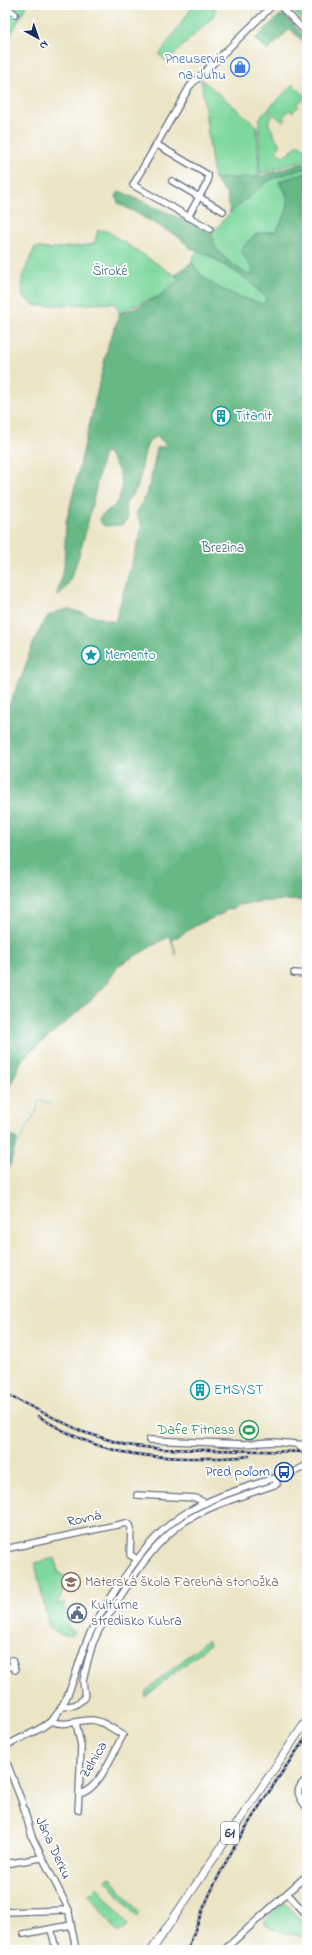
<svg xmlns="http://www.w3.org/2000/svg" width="312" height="1955" viewBox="0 0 312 1955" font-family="'Indie Flower',sans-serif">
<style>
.green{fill:#7ed89e;stroke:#4c847e}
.forest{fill:#66b885;stroke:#407472}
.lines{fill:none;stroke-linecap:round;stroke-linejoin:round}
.stream{stroke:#53b9d1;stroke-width:1}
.minor-casing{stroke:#646e82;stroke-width:8}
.major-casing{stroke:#646e82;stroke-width:9}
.minor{stroke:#fff;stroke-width:5.5}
.major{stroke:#fff;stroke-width:7}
.rail-casing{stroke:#1b2f5e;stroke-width:2.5}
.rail{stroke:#fff;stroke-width:1;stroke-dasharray:3;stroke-linecap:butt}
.labels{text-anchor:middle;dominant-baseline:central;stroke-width:3.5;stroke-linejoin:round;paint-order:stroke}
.shield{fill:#fff;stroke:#5f6d8e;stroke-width:1}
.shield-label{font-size:13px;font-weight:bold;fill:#1b2f5e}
.shop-label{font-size:14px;fill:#366cbe;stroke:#fff;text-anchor:end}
.park-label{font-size:14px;fill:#396271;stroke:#fff}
.culture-label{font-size:14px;fill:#0d838f;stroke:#fff;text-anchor:start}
.leisure-label{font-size:14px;fill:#27864d;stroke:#fff;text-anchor:end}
.transit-label{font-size:14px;fill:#164399;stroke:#fff;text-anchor:end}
.street-label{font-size:14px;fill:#1b2f5e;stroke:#fff}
.education-label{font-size:14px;fill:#785e54;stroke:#fff;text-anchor:start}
.service-label{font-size:14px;fill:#4e5e75;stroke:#fff;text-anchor:start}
</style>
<rect width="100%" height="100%" fill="#fff"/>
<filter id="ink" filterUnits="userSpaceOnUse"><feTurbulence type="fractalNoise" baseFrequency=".025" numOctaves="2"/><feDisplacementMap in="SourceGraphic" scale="8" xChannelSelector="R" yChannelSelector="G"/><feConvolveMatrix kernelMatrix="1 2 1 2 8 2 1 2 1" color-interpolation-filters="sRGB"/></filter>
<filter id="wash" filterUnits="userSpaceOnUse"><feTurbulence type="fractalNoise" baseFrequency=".012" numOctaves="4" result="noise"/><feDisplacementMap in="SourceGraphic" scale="16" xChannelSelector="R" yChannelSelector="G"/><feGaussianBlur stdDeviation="0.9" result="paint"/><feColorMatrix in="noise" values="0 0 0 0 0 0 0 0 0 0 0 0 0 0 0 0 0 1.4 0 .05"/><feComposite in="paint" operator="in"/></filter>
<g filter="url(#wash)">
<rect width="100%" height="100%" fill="#ebe4c5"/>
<g class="green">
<polygon points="5,5 27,5 5,45"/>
<polygon points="194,5 217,5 213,17 167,61 159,55"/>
<polygon points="287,5 307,5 307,25"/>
<polygon points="201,79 257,126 259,177 214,179"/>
<polygon points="293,84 304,95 307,92 307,97 297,104 299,106 293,112 290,110 284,116 286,119 283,122 268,109"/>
<polygon points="267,110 273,116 268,122 276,139 281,145 276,151 282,156 290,152 299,144 307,151 307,159 260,174 259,119"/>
<path d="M307,168V173L280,181V185C294,200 286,217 275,232C256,232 252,235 241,251L253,270V275H248L228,261L212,244V233C225,218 253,189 269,181C280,174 295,171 307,168Z"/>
<polygon points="98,230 107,231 180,279 158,297 132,306 119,314 118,309 114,303 36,306 23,297 22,278 35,247 48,249 89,245 95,242"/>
<path d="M198,249L248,280L266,296L265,302L263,304C243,298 193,284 192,259Z"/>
<polygon points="55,1558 58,1573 69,1578 57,1605 65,1602 67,1620 70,1622 67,1628 75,1632 72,1636 61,1635 49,1627 35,1563"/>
<polygon points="207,1640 210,1644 145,1697 146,1691"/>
<polygon points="110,1877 140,1914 137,1917 106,1880"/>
<polygon points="97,1887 128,1925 118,1933 88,1894"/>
<path d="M284,1902L307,1927V1938C292,1934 275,1932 263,1922Z"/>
</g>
<g class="forest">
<polygon points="284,15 307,39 307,45 290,29 268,51 255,39 279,16"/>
<polygon points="307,162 307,168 294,171 269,180 230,213 227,195 214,179 259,177"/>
<path d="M307,173V900L266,901L238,905L234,908L224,911V913L197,925L172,940L176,955L170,936L119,965L105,986L81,1009L23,1058L5,1096V713L23,674L30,651L42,625L48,616L56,612L68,609L115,622L142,527C141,521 137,519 136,513C150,494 152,471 157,448L167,446L157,436L149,441L145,451L138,487L126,503L125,508L128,520L122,525L104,526L101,523L100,517C104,513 109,511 113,507C129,489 120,469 107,452L103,456C97,480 78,586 58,596L57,594L64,568L66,521L69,511L109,342L120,314L157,298L180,279L175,275L192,262C206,288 236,296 263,304L267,299L248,280L211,256L190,248L179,237L118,203L116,196L119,192H122L212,233C213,255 231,263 248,275H252L253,270L241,251C252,235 256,232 275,232C282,222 293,204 286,192C284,187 280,187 280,181Z"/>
<polygon points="5,1133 17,1139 11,1162 5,1176"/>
</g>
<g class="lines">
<g class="stream">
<polyline points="13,1152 37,1110 39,1100 50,1104"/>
<polyline points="5,1162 12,1154"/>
</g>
</g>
</g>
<g filter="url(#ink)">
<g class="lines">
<g class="minor-casing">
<g id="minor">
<polyline points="279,5 307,33"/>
<polyline points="5,6 15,14"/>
<polyline points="156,144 208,175 208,181 188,217"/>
<polyline points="172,181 223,211"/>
<polyline points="210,229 133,185 190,86 273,5"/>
<polyline points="294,973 307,974"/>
<polyline points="149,1440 243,1444 274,1442 307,1445"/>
<polyline points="299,1446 307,1454"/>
<polyline points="137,1495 196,1498 205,1503"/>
<polyline points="5,1549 126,1523 130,1525 131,1528 130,1555 137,1559"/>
<polyline points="12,1660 15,1670"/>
<polyline points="5,1668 14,1666"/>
<path d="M61,1707L75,1705L85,1698L83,1681L88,1660L93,1643L99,1630C123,1594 148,1546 184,1522C212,1504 246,1495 277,1484L275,1478"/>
<path d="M51,1721C65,1727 77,1720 91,1720C102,1720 114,1730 123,1735C113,1752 100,1790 79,1794L81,1746L76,1723"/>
<path d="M5,1747C20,1736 41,1732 54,1718C72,1695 77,1666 87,1640C95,1621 107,1603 119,1585C137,1559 154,1534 181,1516C210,1496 261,1483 296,1471L307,1465"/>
<polyline points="5,1758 22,1802 32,1837 68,1908 76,1950"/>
<path d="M307,1779C293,1790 298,1796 307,1808"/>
<polyline points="78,1810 79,1794"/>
<polyline points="5,1864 41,1858"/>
<polyline points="287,1893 307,1915"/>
<polyline points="5,1912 69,1910"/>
<polyline points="51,1929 56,1950"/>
<polyline points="24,1934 71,1925"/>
<polyline points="224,1950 307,1875"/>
</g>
</g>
<g class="major-casing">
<polyline id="major" points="152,1950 307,1720"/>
</g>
<use href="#minor" class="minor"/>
<use href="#major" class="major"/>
<g class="rail-casing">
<g id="rail">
<polyline points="5,1394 83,1432 126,1445 161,1449 307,1452"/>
<path d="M38,1416C90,1449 128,1457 189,1458C209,1458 229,1459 249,1456"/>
<path d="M188,1950C213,1870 260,1804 307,1736"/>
</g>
</g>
<use href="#rail" class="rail"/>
</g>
</g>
<defs>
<g id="shop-ring" transform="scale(1)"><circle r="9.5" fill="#fff" stroke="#3f7fe0" stroke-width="1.5"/><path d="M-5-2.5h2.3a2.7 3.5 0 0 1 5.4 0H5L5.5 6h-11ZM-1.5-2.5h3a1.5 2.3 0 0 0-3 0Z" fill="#3f7fe0"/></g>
<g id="building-ring" transform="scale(1)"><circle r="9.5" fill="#fff" stroke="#0f9aa8" stroke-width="1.5"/><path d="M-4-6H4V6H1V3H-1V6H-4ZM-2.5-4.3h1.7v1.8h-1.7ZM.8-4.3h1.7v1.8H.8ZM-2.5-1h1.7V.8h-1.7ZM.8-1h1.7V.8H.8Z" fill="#0f9aa8"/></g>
<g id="sight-ring" transform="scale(1)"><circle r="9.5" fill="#fff" stroke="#0f9aa8" stroke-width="1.5"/><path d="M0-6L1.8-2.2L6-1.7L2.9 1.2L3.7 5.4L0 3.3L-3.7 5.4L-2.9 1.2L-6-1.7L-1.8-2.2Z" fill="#0f9aa8"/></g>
<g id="stadium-ring" transform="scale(1)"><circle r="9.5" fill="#fff" stroke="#2e9e5b" stroke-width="1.5"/><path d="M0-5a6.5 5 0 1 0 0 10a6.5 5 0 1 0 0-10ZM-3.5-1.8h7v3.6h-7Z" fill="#2e9e5b"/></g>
<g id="bus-ring" transform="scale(1)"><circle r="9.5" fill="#fff" stroke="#1a4fb4" stroke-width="1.5"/><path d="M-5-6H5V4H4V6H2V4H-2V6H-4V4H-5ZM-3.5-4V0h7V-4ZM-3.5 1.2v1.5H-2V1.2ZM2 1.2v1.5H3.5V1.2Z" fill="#1a4fb4"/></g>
<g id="school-ring" transform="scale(1)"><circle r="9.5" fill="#fff" stroke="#8d6e63" stroke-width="1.5"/><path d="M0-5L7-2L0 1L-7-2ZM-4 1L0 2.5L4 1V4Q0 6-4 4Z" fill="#8d6e63"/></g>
<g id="civic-ring" transform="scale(1)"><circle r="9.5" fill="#fff" stroke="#5c6f8a" stroke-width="1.5"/><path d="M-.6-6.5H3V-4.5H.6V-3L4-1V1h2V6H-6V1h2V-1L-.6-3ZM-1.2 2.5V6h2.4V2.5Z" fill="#5c6f8a"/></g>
</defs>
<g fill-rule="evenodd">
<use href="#shop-ring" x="240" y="67"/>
<use href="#building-ring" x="221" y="416"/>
<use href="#sight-ring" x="91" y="655"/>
<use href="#building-ring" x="200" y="1390"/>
<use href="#stadium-ring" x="249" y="1430"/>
<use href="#bus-ring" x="284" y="1472"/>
<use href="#school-ring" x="71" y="1582"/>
<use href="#civic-ring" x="77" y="1613"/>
</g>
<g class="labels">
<rect class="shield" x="221" y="1822" width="18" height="22" rx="3"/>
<g class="shield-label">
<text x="230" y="1833">61</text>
</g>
<g class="shop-label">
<text x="226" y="59">Pneuservis<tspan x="226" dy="16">na Juhu</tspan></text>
</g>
<g class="park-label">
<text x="110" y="271">Široké</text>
<text x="223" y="548">Brezina</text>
</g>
<g class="culture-label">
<text x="235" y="416">Titanit</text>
<text x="105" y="655">Memento</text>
<text x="214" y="1390">EMSYST</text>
</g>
<g class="leisure-label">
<text x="235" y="1430">Dafe Fitness</text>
</g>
<g class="transit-label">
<text x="270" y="1472">Pred poľom</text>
</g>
<g class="street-label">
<text transform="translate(84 1519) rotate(-12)">Rovná</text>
<text transform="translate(94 1760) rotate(-59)">Zelnica</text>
<text transform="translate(53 1848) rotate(65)">Jána Derku</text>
</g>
<g class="education-label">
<text x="85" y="1582">Materská škola Farebná stonožka</text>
</g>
<g class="service-label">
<text x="91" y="1605">Kultúrne<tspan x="91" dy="16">stredisko Kubra</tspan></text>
</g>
</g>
<rect width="312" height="1955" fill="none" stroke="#fff" stroke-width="20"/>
<g transform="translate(38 38) rotate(140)" stroke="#ffffff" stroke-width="3" paint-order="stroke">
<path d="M0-3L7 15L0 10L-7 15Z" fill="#1b2f5e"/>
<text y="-6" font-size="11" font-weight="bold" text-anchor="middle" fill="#1b2f5e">N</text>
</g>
</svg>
